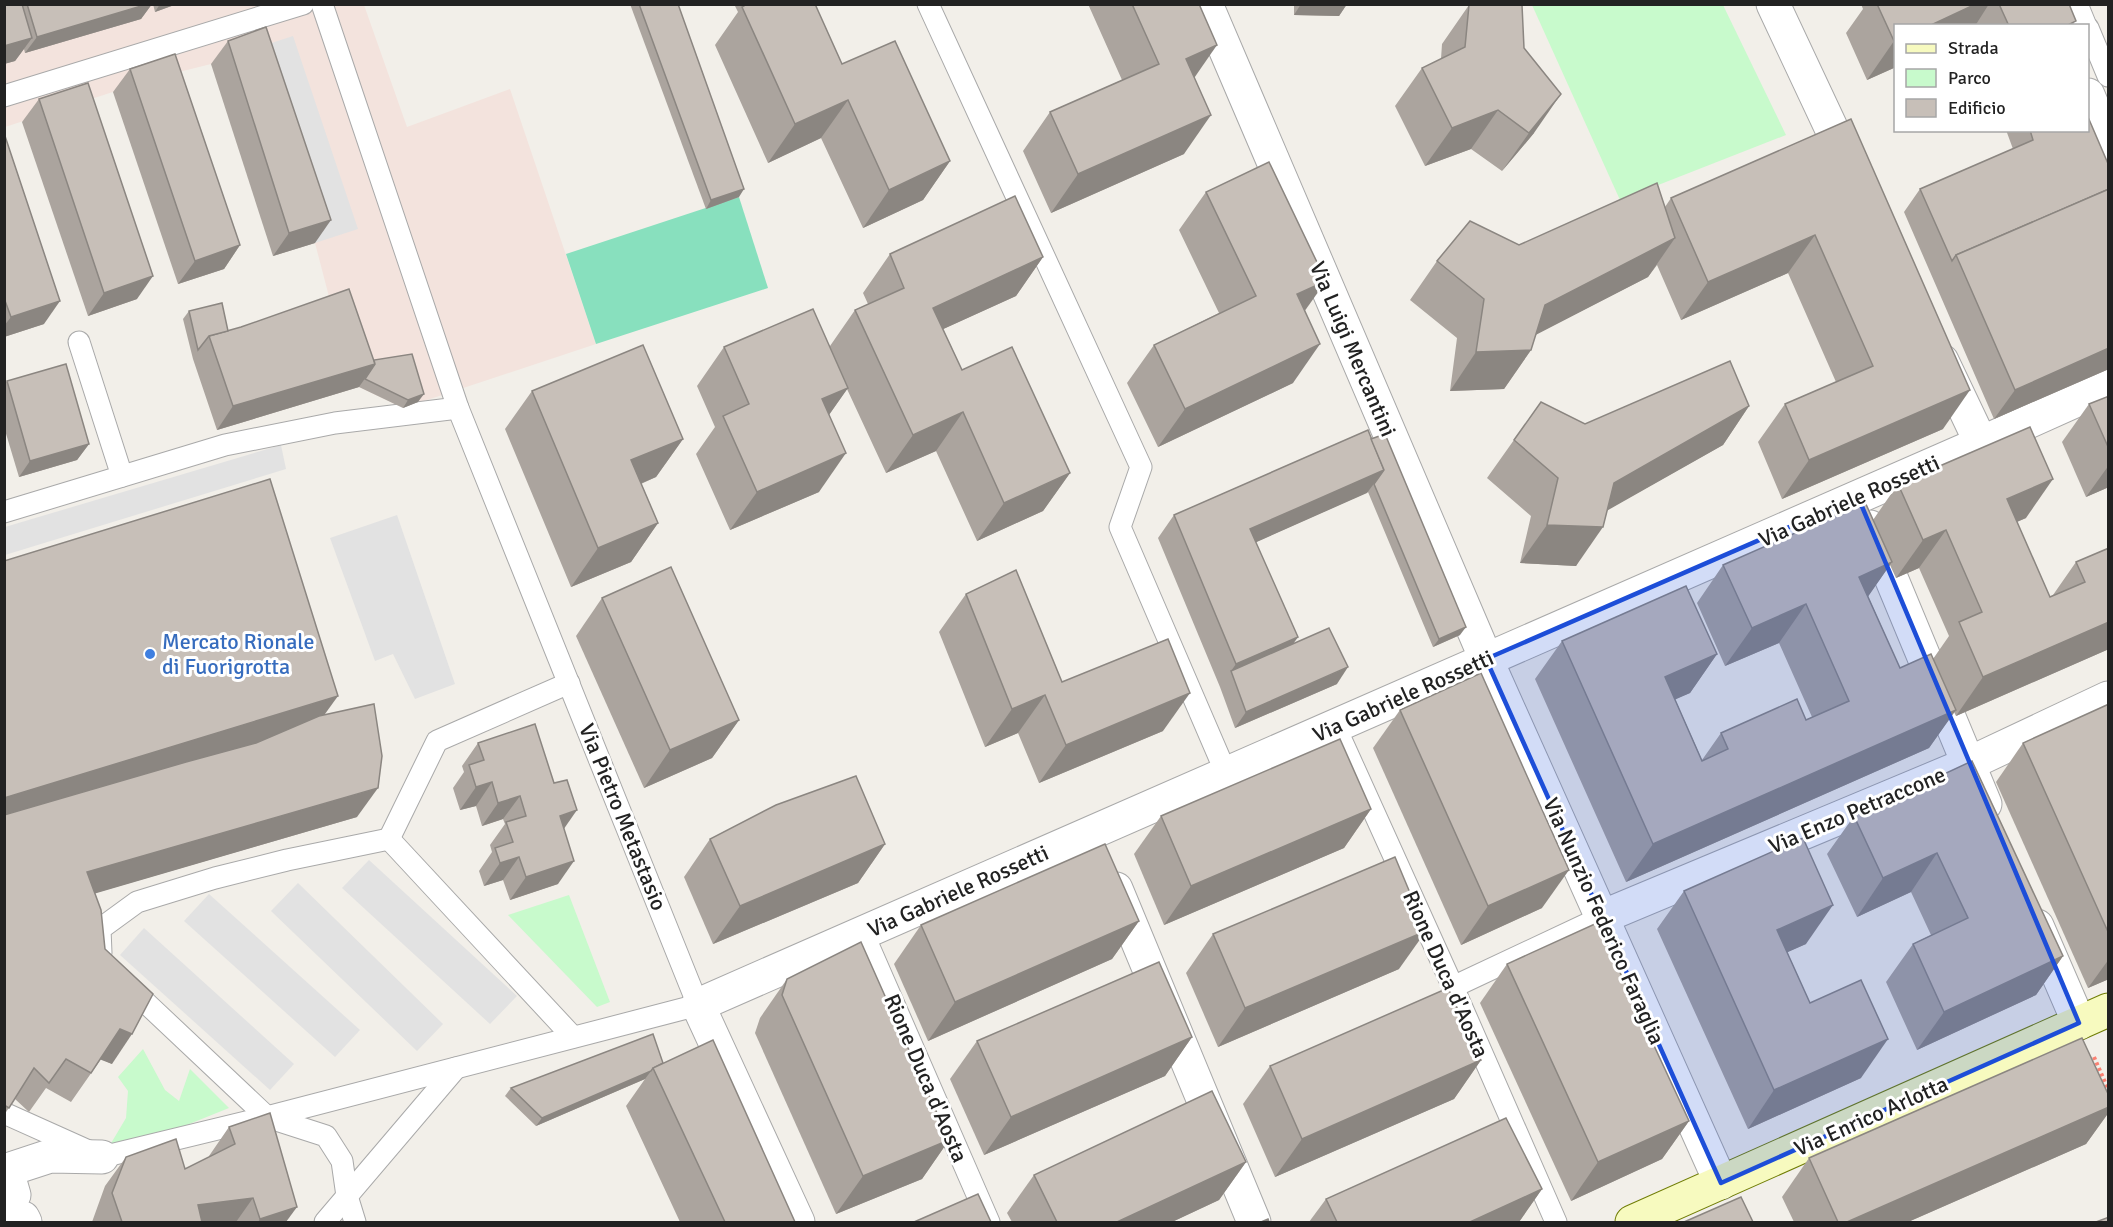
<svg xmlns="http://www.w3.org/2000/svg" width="2113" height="1227" viewBox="0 0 2113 1227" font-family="Signika,sans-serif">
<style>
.military{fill:#f3e3dd}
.park{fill:#c8facc}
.pitch{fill:#88e0be}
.parking{fill:#e2e2e2}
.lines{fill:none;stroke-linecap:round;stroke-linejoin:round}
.lane-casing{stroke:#a9a9a9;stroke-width:23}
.street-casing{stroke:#a9a9a9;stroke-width:35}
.secondary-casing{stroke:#707d05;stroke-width:35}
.path{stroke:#fa8072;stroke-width:4;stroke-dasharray:3 3;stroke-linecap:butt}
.lane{stroke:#fff;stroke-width:21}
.street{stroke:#fff;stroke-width:33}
.secondary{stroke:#f7fabf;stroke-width:33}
.wall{fill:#aba49e;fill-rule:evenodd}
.shaded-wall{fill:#8b8681}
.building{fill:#c7bfb8;stroke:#8b8681;stroke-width:1.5}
.marked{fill:#1d4ed8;fill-opacity:0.2;stroke:#1d4ed8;stroke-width:4.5;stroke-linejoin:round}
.shop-dot{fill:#3f7fe0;stroke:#fff;stroke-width:2}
.labels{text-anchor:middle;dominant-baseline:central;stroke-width:6;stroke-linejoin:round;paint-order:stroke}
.street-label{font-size:22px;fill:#222;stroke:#fff}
.shop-label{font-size:22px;fill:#366cbe;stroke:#fff;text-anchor:start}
</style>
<rect width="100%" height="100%" fill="#f2efe9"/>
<polygon class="military" points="5,5 364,5 407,127 510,89 596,344 403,408 359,387 333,312 315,243 211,64 159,77 5,127"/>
<g class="park">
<polygon points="1532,5 1723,5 1786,135 1620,200"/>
<polygon points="569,895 610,1002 597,1007 508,915"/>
<polygon points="143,1049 165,1090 179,1101 190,1069 229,1108 157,1137 110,1145 126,1118 128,1091 118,1077"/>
</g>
<polygon class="pitch" points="739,197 768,288 596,344 566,254"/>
<g class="parking">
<polygon points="293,36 358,229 315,243 250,50"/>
<polygon points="281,445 286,469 5,555 5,527"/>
<polygon points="397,515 455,684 415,699 393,654 375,661 330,538"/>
<polygon points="369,860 517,996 490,1024 342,888"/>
<polygon points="298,883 443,1024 417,1051 271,911"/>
<polygon points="209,894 360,1030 335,1057 184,921"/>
<polygon points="144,928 294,1064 270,1090 120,955"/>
</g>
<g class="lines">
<g class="lane-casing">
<g id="lane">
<polyline points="928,4 1141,467 1120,527 1226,773"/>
<polyline points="2077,4 2086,26"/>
<polyline points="2088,28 2108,76"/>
<polyline points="4,96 303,4"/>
<polyline points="79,342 122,476"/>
<polyline points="4,512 225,445 335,423 458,408"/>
<polyline points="1335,726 1453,987 1556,1222"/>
<polyline points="389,839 573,1037"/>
<polyline points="389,839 437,741 569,683"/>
<polyline points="863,933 989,1222"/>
<polyline points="101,953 100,929 137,902 215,878 287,860 389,839"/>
<polyline points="127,985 267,1117 326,1136 342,1161 347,1196 355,1222"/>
<polyline points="1453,987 1602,917"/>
<polyline points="4,1113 102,1157 267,1117 698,1005 458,408 322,4"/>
<polyline points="325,1222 456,1068"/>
</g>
</g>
<g class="street-casing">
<g id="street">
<polyline points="1206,4 1486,659 1721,1183"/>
<polyline points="1773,4 1850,168"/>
<polyline points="2088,95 2108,143"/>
<polyline points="1942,361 1981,443"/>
<polyline points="1870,527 1985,804"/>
<polyline points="1116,889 1254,1222"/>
<polyline points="1602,917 1968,764 2108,698"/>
<polyline points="2037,926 2079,1023"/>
<polyline points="4,1171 50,1156 102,1157"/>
<polyline points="4,1183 10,1181 14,1195 4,1199"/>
<polyline points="11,1222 23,1218 25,1222"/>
<polyline points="798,1222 698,1005 1981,443 2108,386"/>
</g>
</g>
<g class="secondary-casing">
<polyline id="secondary" points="1632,1222 2108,1010"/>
</g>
<polyline class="path" points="2094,1057 2108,1089"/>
<use href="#lane" class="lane"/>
<use href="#street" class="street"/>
<use href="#secondary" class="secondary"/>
</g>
<g class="wall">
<polygon points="4,4 152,4 141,19 25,53 24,49 15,61 4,64"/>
<polygon points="153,4 177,4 155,12"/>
<polygon points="630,4 678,4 739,197 706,209"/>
<polygon points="734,4 815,4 842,64 950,161 923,200 863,228 821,138 768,163 715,45 738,12"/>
<polygon points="1088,4 1199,4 1194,78 1184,154 1051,213 1023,151 1050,112 1122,80"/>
<polygon points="1294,4 1347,4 1339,16 1294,15"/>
<polygon points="1861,4 2069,4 2073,26 1896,26 1896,67 1867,80 1846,33 1863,9"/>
<polygon points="1469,5 1524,48 1534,133 1502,171 1471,149 1425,166 1395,106 1422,68 1441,59 1442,44"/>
<polygon points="228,41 315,243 273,256 211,64"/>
<polygon points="130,69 240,245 224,269 178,284 113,92"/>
<polygon points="39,99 137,299 88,316 22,122"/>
<polygon points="1851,119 1943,429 1782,499 1758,442 1785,404 1836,382 1788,273 1681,320 1657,265 1648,277 1536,334 1531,350 1504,389 1450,391 1457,338 1410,300 1437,261 1519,245 1665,207 1671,198"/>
<polygon points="2006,130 2088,130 2109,166 2109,369 1994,419 1904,212 1920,189 2013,149"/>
<polygon points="4,133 44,324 4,337"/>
<polygon points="1206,192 1305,311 1293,383 1158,447 1127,383 1154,345 1219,313 1179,230"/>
<polygon points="890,254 1043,257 1016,296 943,329 962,370 1070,473 1043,511 977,541 936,451 886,473 847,389 829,415 819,492 730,530 696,454 715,427 697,386 724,347 830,346 855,310 868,304 863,293"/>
<polygon points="189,311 228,331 374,360 418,402 403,408 359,387 217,430 193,359 183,319"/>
<polygon points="7,381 89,444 77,460 19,477 4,427 4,385"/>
<polygon points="532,391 683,439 656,477 641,484 658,523 631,562 571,587 505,429"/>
<polygon points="2109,396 2109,487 2086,497 2062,442 2089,404"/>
<polygon points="1541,402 1585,424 1749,406 1723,445 1607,510 1576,566 1520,563 1531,516 1487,478"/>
<polygon points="1368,430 1460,635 1433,647 1368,492 1256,542 1292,645 1337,684 1235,728 1220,687 1158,538 1174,515"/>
<path d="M1898,484L2026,518L2017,522L2050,597L2053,595L2076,562L2109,548V649L1956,716L1954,712L1929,748L1626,882L1535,679L1562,641L1717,654L1690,693L1675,699L1702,760L1721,733L1806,720L1812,717L1779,643L1725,666L1697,603L1723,565L1873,520ZM1890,565L1896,578L1919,568L1949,636L1933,659L1900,668L1868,596Z"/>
<polygon points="4,561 324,714 357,817 95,893 112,1064 101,1059 71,1102 46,1088 29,1112 15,1099 4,1115"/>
<polygon points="966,594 1062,682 1163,731 1039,783 1018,733 985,747 939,632"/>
<polygon points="602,598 739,720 712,758 644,788 576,636"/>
<polygon points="2109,704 2109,979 2088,988 1996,782 2023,743"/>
<polygon points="1400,710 1542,908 1461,945 1373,748"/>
<polygon points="478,743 564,829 558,884 510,900 503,880 484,886 479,871 492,852 490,845 505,824 503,819 482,826 476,806 460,810 453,788 464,772 462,766"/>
<polygon points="1972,761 2063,956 2036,995 1917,1050 1886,982 1913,944 1931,935 1911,892 1857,917 1827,854 1854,816"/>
<polygon points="1371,809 1344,848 1164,925 1134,854 1161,816"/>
<polygon points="710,839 885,844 858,883 713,944 684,877"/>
<polygon points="1684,891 1806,944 1787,952 1810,1003 1861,1078 1748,1129 1657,929"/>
<polygon points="1139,921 1112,959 928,1041 894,964 921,925"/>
<polygon points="1213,934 1399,969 1218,1047 1186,973"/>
<polygon points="1507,964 1689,1121 1662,1159 1571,1201 1480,1003"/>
<polygon points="787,979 949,1140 922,1179 836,1214 755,1033 760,1018"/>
<polygon points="1192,1037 1165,1076 984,1155 950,1079 977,1041"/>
<polygon points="1481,1060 1454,1099 1275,1177 1243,1104 1270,1066"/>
<polygon points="663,1063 795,1222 680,1222 626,1106 645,1079 536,1126 505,1096 511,1088"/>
<polygon points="2109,1096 2109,1112 2086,1144 1908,1222 1794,1222 1782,1197 1809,1158"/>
<polygon points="229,1127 286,1222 92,1222 105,1186 126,1157 185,1169 209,1157 209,1156"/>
<polygon points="1246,1162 1219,1200 1172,1222 1012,1222 1007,1213 1034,1175"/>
<polygon points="1542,1189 1519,1222 1309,1222 1326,1199"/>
</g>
<g class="shaded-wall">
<polygon points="148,4 152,4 141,19 25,53 37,37"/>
<polygon points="160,4 177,4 155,12"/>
<polygon points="1301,4 1347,4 1339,16 1294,15"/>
<polygon points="1976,4 1989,4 1975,26 1929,26"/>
<polygon points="32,38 15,61 4,64 4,46"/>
<polygon points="1896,40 1896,67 1867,80 1894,41"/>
<polygon points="1217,45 1190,84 1186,59"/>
<polygon points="1561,94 1534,133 1502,171 1529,133"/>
<polygon points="848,100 821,138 768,163 795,124"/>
<polygon points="1498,110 1471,149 1425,166 1452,128"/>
<polygon points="1211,115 1184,154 1051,213 1078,174"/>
<polygon points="950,161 923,200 863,228 889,190"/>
<polygon points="744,189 739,197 706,209 711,200"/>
<polygon points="331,220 315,243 273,256 289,233"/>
<polygon points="1815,235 1788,273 1681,320 1708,282"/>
<polygon points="1675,238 1648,277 1518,344 1545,305"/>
<polygon points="240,245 224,269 178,284 195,261"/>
<polygon points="1043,257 1016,296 906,346 933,308"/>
<polygon points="153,276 137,299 88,316 104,293"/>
<polygon points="1326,281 1299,319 1297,294"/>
<polygon points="60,301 44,324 4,337 4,326 11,317"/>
<polygon points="1320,344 1293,383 1158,447 1185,409"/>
<polygon points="2109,348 2109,369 1994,419 2015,390"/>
<polygon points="1531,350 1504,389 1450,391 1476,352"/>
<polygon points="375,364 359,387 217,430 233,406"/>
<polygon points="848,388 821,426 822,399"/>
<polygon points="1970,390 1943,429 1782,499 1809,460"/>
<polygon points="424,394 418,402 403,408 408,400"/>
<polygon points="1749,406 1723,445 1587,522 1614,483"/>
<polygon points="963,412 936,451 886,473 913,435"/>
<polygon points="683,439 656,477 604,499 631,460"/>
<polygon points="89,444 77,460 19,477 30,461"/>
<polygon points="846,453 819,492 730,530 757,492"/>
<polygon points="2109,465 2109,487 2086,497"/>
<polygon points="1384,470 1367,493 1234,552 1250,529"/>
<polygon points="1070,473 1043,511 977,541 1004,503"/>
<polygon points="2053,479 2026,518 1980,537 2007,499"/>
<polygon points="658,523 631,562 571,587 598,548"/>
<polygon points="1547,525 1603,527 1576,566 1520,563"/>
<polygon points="1946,530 1919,568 1896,578 1923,540"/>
<polygon points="1892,562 1865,601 1859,577"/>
<polygon points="1806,604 1779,643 1725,666 1752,628"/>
<polygon points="2109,622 2109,649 1956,716 1983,677"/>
<polygon points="1466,627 1460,635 1433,647 1439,639"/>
<polygon points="1298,637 1282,660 1231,671 1236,664"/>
<polygon points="1717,654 1690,693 1638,716 1665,677"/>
<polygon points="1348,667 1337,684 1235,728 1246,712"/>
<polygon points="1190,693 1163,731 1039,783 1066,745"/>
<polygon points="1045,695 1018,733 985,747 1012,709"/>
<polygon points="338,696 317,725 4,821 4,798"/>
<polygon points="1956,710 1929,748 1626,882 1653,844"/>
<polygon points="739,720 712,758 644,788 670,750"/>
<polygon points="492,782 476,806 460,810 476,787"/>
<polygon points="378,788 357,817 66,902 87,872"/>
<polygon points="520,796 503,819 482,826 498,803"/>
<polygon points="1371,809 1344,848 1164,925 1191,886"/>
<polygon points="577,810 561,833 560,816"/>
<polygon points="885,844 858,883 713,944 740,906"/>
<polygon points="1937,853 1911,892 1857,917 1883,878"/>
<polygon points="519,857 503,880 484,886 500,863"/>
<polygon points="574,861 558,884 510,900 526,877"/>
<polygon points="1569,870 1542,908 1461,945 1488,906"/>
<polygon points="1833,905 1806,944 1750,969 1777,930"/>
<polygon points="1139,921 1112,959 928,1041 955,1002"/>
<polygon points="1426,931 1399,969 1218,1047 1245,1008"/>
<polygon points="2063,956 2036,995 1917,1050 1944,1012"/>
<polygon points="2109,959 2109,979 2088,988"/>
<polygon points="120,1029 132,1034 112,1064 99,1059"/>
<polygon points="1192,1037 1165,1076 984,1155 1011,1117"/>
<polygon points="1888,1039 1861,1078 1748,1129 1774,1090"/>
<polygon points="1481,1060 1454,1099 1275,1177 1302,1139"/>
<polygon points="651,1071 645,1079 536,1126 542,1118"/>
<polygon points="2109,1107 2109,1112 2086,1144 1908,1222 1847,1222"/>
<polygon points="1689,1121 1662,1159 1571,1201 1598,1162"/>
<polygon points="949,1140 922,1179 836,1214 863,1176"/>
<polygon points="1246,1162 1219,1200 1172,1222 1117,1222"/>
<polygon points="1542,1189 1519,1222 1470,1222"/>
<polygon points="253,1198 236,1222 186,1222 198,1205"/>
<polygon points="297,1207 286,1222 258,1222 260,1219"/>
</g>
<g class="building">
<polygon points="4,4 22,4 32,38 4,46"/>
<polygon points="27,4 148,4 37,37"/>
<polygon points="639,4 678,4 744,189 711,200"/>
<polygon points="747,4 815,4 842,64 895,41 950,161 889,190 848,100 795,124 742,7"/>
<polygon points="1132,4 1199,4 1217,45 1186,59 1211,115 1078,174 1050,112 1159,64"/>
<polygon points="1877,4 1976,4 1929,26 1896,26 1896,40 1894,41"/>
<polygon points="1999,4 2069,4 2076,21 2066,26 2009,26"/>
<polygon points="1469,5 1522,5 1524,48 1561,94 1529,133 1498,110 1452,128 1422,68 1465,47"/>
<polygon points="266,27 331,220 289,233 228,41"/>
<polygon points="175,54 240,245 195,261 130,69"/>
<polygon points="88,83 153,276 104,293 39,99"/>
<polygon points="2088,117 2109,166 2109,189 1956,255 1952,261 1920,189 2033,140 2030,130 2088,130"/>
<polygon points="1851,119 1970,390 1809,460 1785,404 1873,366 1815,235 1708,282 1671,198"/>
<polygon points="4,133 60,301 11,317 4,298"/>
<polygon points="1269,162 1326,281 1297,294 1320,344 1185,409 1154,345 1256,296 1206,192"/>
<polygon points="1657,183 1675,238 1545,305 1531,350 1476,352 1484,299 1437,261 1470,221 1519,245"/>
<polygon points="2109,189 2109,348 2015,390 1956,255"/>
<polygon points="1015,196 1043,257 933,308 962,370 1012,347 1070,473 1004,503 963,412 913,435 855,310 904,288 890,254"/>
<polygon points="349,289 375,364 233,406 209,336 241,327"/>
<polygon points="222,303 228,331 209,336 198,350 189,311"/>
<polygon points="813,309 848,388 822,399 846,453 757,492 723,416 749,404 724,347"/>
<polygon points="643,345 683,439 631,460 658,523 598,548 532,391"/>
<polygon points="412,354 424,394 408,400 365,379 375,364 374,360"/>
<polygon points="1730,361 1749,406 1614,483 1603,527 1547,525 1558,478 1514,440 1541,402 1585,424"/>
<polygon points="66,364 89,444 30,461 7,381"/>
<polygon points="2109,396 2109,449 2089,404"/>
<polygon points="2030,427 2053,479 2007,499 2050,597 2085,582 2076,562 2109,548 2109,622 1983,677 1959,622 1982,612 1946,530 1923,540 1898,484"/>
<polygon points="1368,430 1384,470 1250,529 1298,637 1236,664 1174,515"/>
<polygon points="1385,434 1466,627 1439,639 1374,484 1384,470 1371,439"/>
<polygon points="270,479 338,696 4,798 4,561"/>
<polygon points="1865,502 1892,562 1859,577 1900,668 1931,654 1956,710 1653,844 1562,641 1686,586 1717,654 1665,677 1702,761 1728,749 1721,733 1797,699 1806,720 1849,701 1806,604 1752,628 1723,565"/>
<polygon points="671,567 739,720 670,750 602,598"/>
<polygon points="1016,570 1062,682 1168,639 1190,693 1066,745 1045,695 1012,709 966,594"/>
<polygon points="1329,628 1348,667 1246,712 1231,671"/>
<polygon points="1481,673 1569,870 1488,906 1400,710"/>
<polygon points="374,704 382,756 378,788 87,872 101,910 105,949 153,994 132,1034 120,1029 91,1073 66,1059 49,1083 34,1068 9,1108 4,1105 4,815 186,762 256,743 319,716"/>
<polygon points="2109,704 2109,934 2023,743"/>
<polygon points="535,724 554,783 567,780 577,810 560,816 574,861 526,877 519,857 500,863 495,848 513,842 506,822 526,816 520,796 498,803 492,782 476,787 469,765 484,760 478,743"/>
<polygon points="1340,739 1371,809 1191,886 1161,816"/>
<polygon points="1972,761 2063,956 1944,1012 1913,944 1968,918 1937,853 1883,878 1854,816"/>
<polygon points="856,776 885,844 740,906 710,839 776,805"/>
<polygon points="1803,838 1833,905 1777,930 1810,1003 1861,980 1888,1039 1774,1090 1684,891"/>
<polygon points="1105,844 1139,921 955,1002 921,925"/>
<polygon points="1395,857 1426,931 1245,1008 1213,934"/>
<polygon points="1597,923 1689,1121 1598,1162 1507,964"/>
<polygon points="861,942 949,1140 863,1176 782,995 787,979"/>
<polygon points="1159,962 1192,1037 1011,1117 977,1041"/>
<polygon points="1448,988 1481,1060 1302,1139 1270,1066"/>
<polygon points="653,1034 663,1063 653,1068 651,1071 542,1118 511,1088"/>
<polygon points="2082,1038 2109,1096 2109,1107 1847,1222 1838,1222 1809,1158"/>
<polygon points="713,1040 795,1222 725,1222 653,1068"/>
<polygon points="1212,1091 1246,1162 1117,1222 1057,1222 1034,1175"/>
<polygon points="270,1113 297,1207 260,1219 253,1198 198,1205 202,1222 122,1222 112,1193 126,1157 176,1139 185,1169 235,1144 229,1127"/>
<polygon points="1506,1118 1542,1189 1470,1222 1337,1222 1326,1199"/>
<polygon points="978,1194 991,1222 914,1222"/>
<polygon points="1741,1197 1753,1222 1684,1222"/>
<polygon points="2109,1217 2109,1222 2096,1222"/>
<polygon points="1268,1219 1269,1222 1261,1222"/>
</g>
<path class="marked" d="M1858,497L2079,1023L1721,1183L1486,659Z"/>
<circle class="shop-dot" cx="150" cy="654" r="6"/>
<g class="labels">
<g class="street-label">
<text transform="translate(1353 349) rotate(67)">Via Luigi Mercantini</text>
<text transform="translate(1849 501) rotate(-24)">Via Gabriele Rossetti</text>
<text transform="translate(1403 696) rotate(-24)">Via Gabriele Rossetti</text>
<text transform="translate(1857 810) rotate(-23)">Via Enzo Petraccone</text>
<text transform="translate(623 817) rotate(68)">Via Pietro Metastasio</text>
<text transform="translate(958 891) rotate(-24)">Via Gabriele Rossetti</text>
<text transform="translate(1604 921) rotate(66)">Via Nunzio Federico Faraglia</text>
<text transform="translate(1446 974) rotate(66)">Rione Duca d'Aosta</text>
<text transform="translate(926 1078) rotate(67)">Rione Duca d'Aosta</text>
<text transform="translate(1871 1116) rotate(-24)">Via Enrico Arlotta</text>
</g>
<g class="shop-label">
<text x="162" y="641">Mercato Rionale<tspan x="162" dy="25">di Fuorigrotta</tspan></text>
</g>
</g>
<rect width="2113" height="1227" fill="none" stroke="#222222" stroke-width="12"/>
<rect x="1894" y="24" width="195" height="108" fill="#ffffff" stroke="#a7a7a7" stroke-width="1.5"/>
<rect x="1906" y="44" width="30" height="9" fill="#f7fabf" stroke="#a7a7a7" stroke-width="1.5"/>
<text x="1948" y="54" font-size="18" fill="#222222">Strada</text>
<rect x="1906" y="69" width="30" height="18" fill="#c8facc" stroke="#a7a7a7" stroke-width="1.5"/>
<text x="1948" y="84" font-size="18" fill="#222222">Parco</text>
<rect x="1906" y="99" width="30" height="18" fill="#c7bfb8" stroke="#a7a7a7" stroke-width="1.5"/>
<text x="1948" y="114" font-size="18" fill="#222222">Edificio</text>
</svg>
